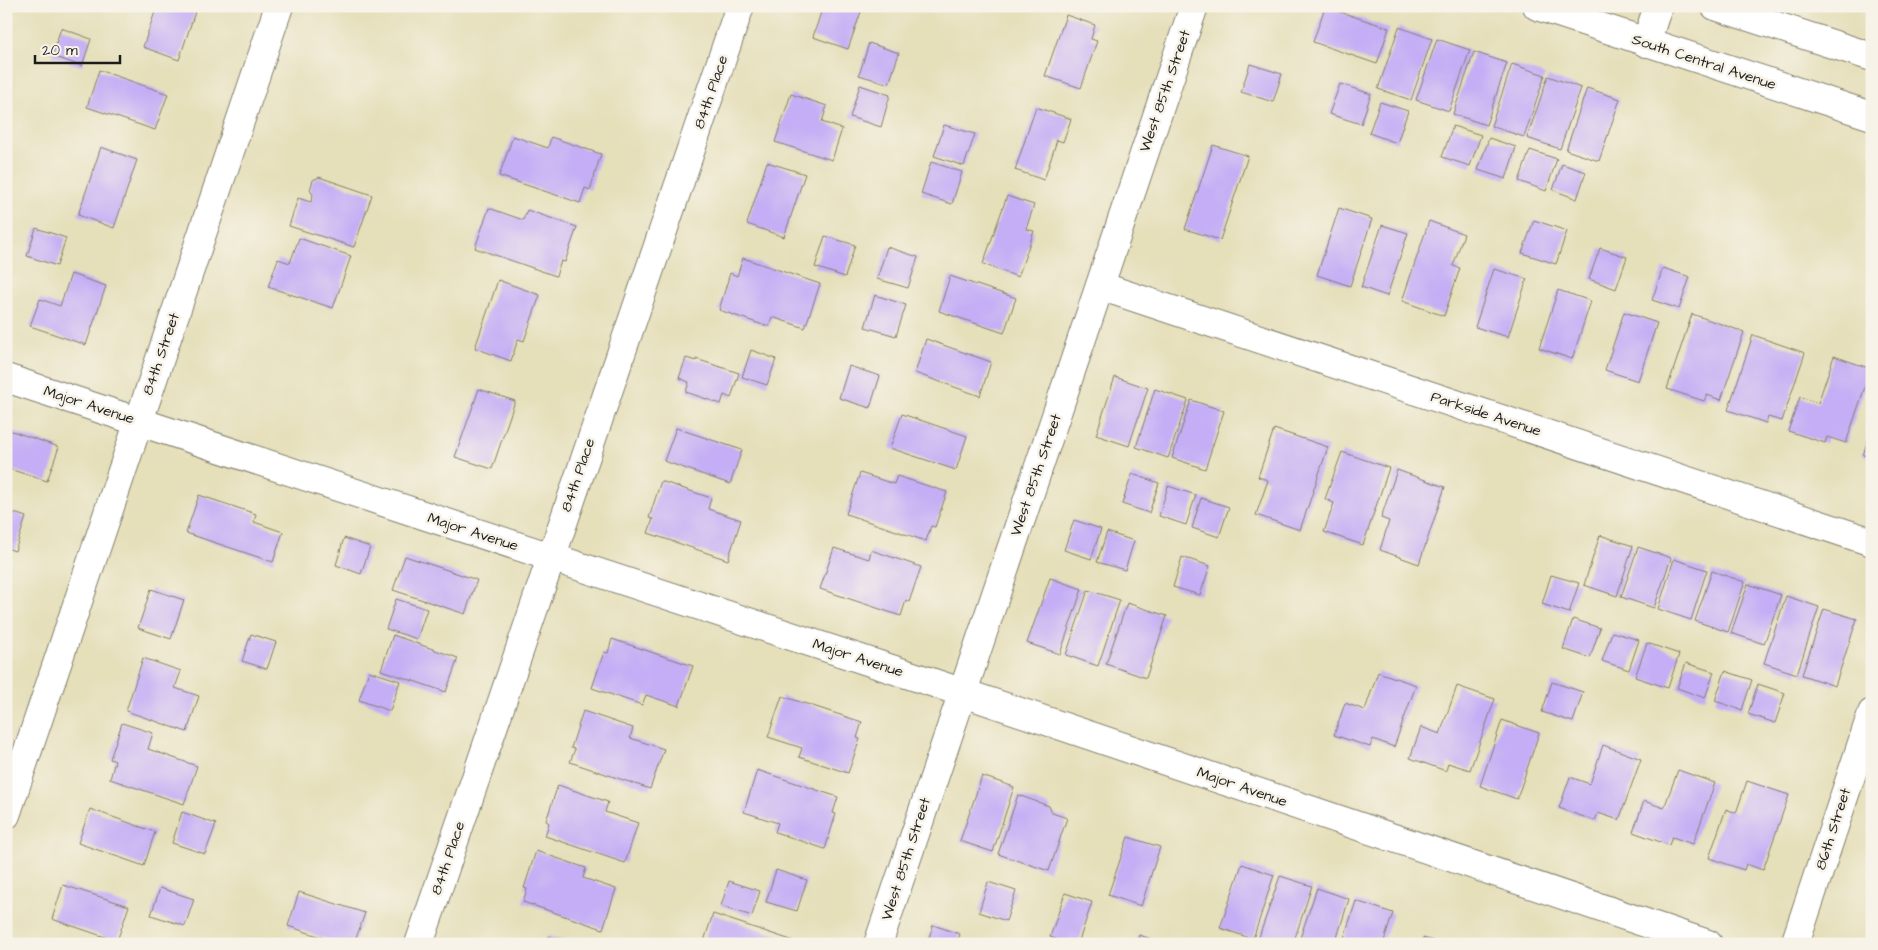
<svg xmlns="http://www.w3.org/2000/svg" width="1878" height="950" viewBox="0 0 1878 950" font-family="'Architects Daughter',sans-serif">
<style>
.building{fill:#c5aef5}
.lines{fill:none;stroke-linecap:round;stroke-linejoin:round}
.minor-casing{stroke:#807e6b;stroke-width:30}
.minor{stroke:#fff;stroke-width:28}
.labels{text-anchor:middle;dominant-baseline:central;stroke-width:5;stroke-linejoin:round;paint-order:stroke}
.street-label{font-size:15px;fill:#1c1c1c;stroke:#f7f3e8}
</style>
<rect width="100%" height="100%" fill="#f7f3e8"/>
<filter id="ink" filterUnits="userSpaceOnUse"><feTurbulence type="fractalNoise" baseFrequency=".02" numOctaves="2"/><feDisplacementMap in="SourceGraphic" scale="10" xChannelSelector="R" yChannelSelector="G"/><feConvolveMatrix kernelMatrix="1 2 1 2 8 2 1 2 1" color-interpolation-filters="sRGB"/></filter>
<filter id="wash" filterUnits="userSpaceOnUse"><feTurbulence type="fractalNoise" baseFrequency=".0096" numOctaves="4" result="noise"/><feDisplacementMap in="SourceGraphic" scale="20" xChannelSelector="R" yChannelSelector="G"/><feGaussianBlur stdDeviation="1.12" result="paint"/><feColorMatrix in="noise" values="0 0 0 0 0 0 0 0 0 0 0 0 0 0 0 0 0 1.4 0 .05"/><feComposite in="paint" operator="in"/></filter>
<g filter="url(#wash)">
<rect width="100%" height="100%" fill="#e5dfba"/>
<g id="blocks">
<g class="building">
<polygon points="157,6 197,6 179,60 143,47"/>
<polygon points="823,6 863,6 848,49 813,37"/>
<polygon points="1325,7 1389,28 1377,64 1313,42"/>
<polygon points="1066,15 1095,25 1091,39 1097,41 1081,88 1045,76"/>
<polygon points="1399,27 1432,39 1411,100 1378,89"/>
<polygon points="61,28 91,39 82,66 52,56"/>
<polygon points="1437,39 1470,50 1449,111 1416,100"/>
<polygon points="869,43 899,53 889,84 859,75"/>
<polygon points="1474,52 1507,63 1486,125 1453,114"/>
<polygon points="1250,64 1282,74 1273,102 1241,92"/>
<polygon points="1512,64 1545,75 1524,137 1491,126"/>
<polygon points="99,70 168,94 155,130 87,107"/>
<polygon points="1548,76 1581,88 1560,149 1527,138"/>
<polygon points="1340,84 1371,94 1361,124 1329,114"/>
<polygon points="860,85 890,95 881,127 850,117"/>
<polygon points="1587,88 1620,99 1599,161 1566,150"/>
<polygon points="791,94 827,106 822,122 842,129 832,160 775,142"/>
<polygon points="1380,102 1408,111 1397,143 1369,133"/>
<polygon points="1036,107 1071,119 1063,142 1057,140 1044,180 1015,170"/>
<polygon points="944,125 975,134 964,166 934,156"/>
<polygon points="1453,126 1481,135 1470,166 1442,157"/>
<polygon points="513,136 548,148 551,137 601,154 590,190 585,188 580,203 499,176"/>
<polygon points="1489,138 1516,147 1506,179 1478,170"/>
<polygon points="1213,145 1248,156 1220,240 1185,229"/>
<polygon points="101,147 137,160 114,228 78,215"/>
<polygon points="1530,150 1557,159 1546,191 1519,181"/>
<polygon points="767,162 805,174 784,237 747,224"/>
<polygon points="931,162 962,172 952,204 921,194"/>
<polygon points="1562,164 1586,172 1577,199 1553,190"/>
<polygon points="319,177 372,195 354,247 289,226 298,198 311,202 313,195 310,190 313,180"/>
<polygon points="1007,196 1034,205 1026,229 1034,231 1018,277 983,264"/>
<polygon points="489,208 523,220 527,210 577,227 565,262 561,261 556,276 475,248"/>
<polygon points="1339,208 1372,219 1350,286 1317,275"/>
<polygon points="1534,220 1567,231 1556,264 1522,253"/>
<polygon points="1429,221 1464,234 1453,266 1460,268 1444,316 1402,301"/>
<polygon points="1382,225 1408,233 1387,296 1361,287"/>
<polygon points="36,228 66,238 57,266 27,256"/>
<polygon points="825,236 855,245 845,277 815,267"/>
<polygon points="299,238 351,256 333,308 268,287 278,259 290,263"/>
<polygon points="887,247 918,257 908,288 877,279"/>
<polygon points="1600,248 1627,257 1616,289 1589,279"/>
<polygon points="743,258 820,284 805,328 772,317 769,327 719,310 730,273 737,276"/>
<polygon points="1663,268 1690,277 1679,309 1652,300"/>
<polygon points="1494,269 1527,279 1508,337 1475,327"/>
<polygon points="71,274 106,286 86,345 30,326 40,299 60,306"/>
<polygon points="950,276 1016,298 1004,333 939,311"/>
<polygon points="498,280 540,295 524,341 518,339 511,361 475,348"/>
<polygon points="1558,290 1591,301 1572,359 1539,348"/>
<polygon points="875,295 906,305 896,336 865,327"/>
<polygon points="1624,312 1657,323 1638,381 1605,370"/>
<polygon points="1692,314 1744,332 1721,400 1707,395 1704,401 1667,389"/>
<polygon points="1753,335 1805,353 1782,421 1768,417 1766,423 1728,410"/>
<polygon points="926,339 991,362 980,396 915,373"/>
<polygon points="751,350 776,359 767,385 742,377"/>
<polygon points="1834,356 1871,369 1846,443 1827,437 1825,443 1788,431 1800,397 1818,403"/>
<polygon points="686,358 696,361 696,359 739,373 731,398 724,395 721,404 686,392 689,382 679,378"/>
<polygon points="849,366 880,376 870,408 839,398"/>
<polygon points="1115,377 1148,388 1129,446 1096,435"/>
<polygon points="479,389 515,401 492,469 455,457"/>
<polygon points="1155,389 1188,400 1168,458 1136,447"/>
<polygon points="1191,400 1224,411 1205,469 1172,458"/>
<polygon points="902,414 967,436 956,470 890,448"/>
<polygon points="676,428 742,450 730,484 664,461"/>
<polygon points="1872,428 1872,458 1863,455"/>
<polygon points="6,429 59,447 47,481 6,468"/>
<polygon points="1274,429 1328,447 1300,530 1256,515 1268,480 1258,477"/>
<polygon points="1342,452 1389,468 1363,545 1324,532 1334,503 1325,499"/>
<polygon points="1397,470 1445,487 1419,564 1380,550 1389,521 1381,518"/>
<polygon points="860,473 894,484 897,476 947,492 935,527 931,526 926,541 846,514"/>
<polygon points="1132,474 1159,483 1149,513 1122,504"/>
<polygon points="661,481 711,498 708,509 741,520 728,560 648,533 653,519 649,518"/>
<polygon points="1168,486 1196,495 1186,525 1159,516"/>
<polygon points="199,495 256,514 254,522 283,532 273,562 186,533"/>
<polygon points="1201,498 1229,507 1219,537 1192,528"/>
<polygon points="6,510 26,517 15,551 6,548"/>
<polygon points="1074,520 1101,529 1091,559 1064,550"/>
<polygon points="1107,532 1134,541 1125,570 1097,562"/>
<polygon points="1600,535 1633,546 1617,596 1584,585"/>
<polygon points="344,538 370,547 361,574 336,565"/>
<polygon points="1638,547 1671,558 1654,608 1621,597"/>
<polygon points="834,548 869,559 871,550 921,567 909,602 906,600 901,616 820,589"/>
<polygon points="405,556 477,580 465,614 393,590"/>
<polygon points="1182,557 1210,566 1200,595 1173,587"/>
<polygon points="1674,559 1707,570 1691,620 1658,609"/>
<polygon points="1712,571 1745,582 1728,632 1695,621"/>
<polygon points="1551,575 1579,583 1569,613 1542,604"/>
<polygon points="1050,578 1082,589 1060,654 1027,643"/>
<polygon points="1748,584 1781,595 1764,644 1731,633"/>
<polygon points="151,589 184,600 171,639 138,628"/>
<polygon points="1088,590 1120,600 1098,666 1066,655"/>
<polygon points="1786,596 1819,607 1797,674 1764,663"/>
<polygon points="396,599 427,609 417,639 386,629"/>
<polygon points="1127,603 1167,616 1146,678 1106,664"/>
<polygon points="1824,609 1857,619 1835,686 1802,675"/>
<polygon points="1573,619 1600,628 1590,658 1563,649"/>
<polygon points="1612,632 1639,640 1629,670 1602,661"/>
<polygon points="251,634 276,642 267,669 242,661"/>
<polygon points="393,635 458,658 446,692 381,670"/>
<polygon points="612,639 693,666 679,706 646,695 642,705 592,688 604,652 608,653"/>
<polygon points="1647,643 1679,654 1668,688 1635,677"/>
<polygon points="143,658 181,671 175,688 199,696 187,732 126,711"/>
<polygon points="1686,663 1714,672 1705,698 1677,688"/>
<polygon points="369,671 400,681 390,711 359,700"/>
<polygon points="1725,671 1752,680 1742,710 1715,701"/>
<polygon points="1378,672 1416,685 1394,747 1373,739 1370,747 1334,735 1345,703 1365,710"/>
<polygon points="1552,682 1583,692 1573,722 1542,712"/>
<polygon points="1758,684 1785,693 1775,723 1748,714"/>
<polygon points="1457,686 1495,699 1470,770 1448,763 1446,771 1410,758 1421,727 1440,734"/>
<polygon points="782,696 862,722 857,738 860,739 848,773 799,757 802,748 768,737"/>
<polygon points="583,711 633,728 630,738 664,749 650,789 570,762 575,749 571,748"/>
<polygon points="1502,720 1539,733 1517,799 1480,786"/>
<polygon points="122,723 153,733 148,749 197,766 184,804 110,779 115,761 110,759"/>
<polygon points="1603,745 1641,759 1619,820 1598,813 1595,821 1559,808 1570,777 1590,784"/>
<polygon points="757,770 838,797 833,813 836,814 825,849 775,832 778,823 744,812"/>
<polygon points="1678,770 1715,783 1693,844 1672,837 1669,845 1633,832 1644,801 1664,808"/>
<polygon points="982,776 1014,787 993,852 960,841"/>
<polygon points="1747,781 1789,795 1763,870 1746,864 1744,870 1709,858 1726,809 1736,813"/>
<polygon points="558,785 608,802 605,812 638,823 625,863 545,836 549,823 546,821"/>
<polygon points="1018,795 1049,806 1052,813 1067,818 1049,871 998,854"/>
<polygon points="90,809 155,832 144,866 78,843"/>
<polygon points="182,812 216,824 205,854 172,843"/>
<polygon points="1128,837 1160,847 1141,906 1108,895"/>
<polygon points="536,851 586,868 583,878 616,889 603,929 523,902 527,889 524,888"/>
<polygon points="1242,864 1274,875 1253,939 1220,928"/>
<polygon points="776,870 807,880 797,911 766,902"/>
<polygon points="1280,876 1312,886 1293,944 1270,944 1258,940"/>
<polygon points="729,881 760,891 752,916 721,906"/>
<polygon points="988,882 1016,891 1006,921 979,912"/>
<polygon points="63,885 129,906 117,941 52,919"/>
<polygon points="160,888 194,899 185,926 151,915"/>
<polygon points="1317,888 1349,899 1335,944 1298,944"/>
<polygon points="1871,888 1872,888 1872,901 1868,900"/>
<polygon points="299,892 365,913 354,944 342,944 288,926"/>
<polygon points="1065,893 1092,902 1078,944 1070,944 1050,937"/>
<polygon points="1356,901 1393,913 1383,944 1342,944"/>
<polygon points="713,914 794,941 793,944 703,944"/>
<polygon points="933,925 960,934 957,944 927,944"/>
<polygon points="1139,935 1164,943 1163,944 1136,944"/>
<polygon points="548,936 570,943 570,944 546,944"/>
<polygon points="1423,938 1441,943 1441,944 1421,944"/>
<polygon points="48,940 59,943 59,944 47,944"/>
<polygon points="269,940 280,943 280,944 268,944"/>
</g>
</g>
</g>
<g filter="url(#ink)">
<use href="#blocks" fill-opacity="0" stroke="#807e6b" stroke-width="1"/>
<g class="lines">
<g class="minor-casing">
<g id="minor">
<polyline points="1537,6 1872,116"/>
<polyline points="1715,6 1872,57"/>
<polyline points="1646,43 1658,6"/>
<polyline points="1100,286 1872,542"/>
<polyline points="6,378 928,681 1708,944"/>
<polyline points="6,815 279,6"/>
<polyline points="419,944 740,6"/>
<polyline points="878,944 1194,6"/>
<polyline points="1795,944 1872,713"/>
</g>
</g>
<use href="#minor" class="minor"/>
</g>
</g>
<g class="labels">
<g class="street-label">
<text transform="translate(1704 62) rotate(18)">South Central Avenue</text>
<text transform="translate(1165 91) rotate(-71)">West 85th Street</text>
<text transform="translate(711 92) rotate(-71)">84th Place</text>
<text transform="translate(161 354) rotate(-71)">84th Street</text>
<text transform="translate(89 405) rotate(18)">Major Avenue</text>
<text transform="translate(1486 414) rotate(18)">Parkside Avenue</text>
<text transform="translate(578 475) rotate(-71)">84th Place</text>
<text transform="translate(1036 475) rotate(-71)">West 85th Street</text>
<text transform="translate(473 532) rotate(18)">Major Avenue</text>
<text transform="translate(858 658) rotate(18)">Major Avenue</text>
<text transform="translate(1242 787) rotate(19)">Major Avenue</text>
<text transform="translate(1833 829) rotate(-72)">86th Street</text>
<text transform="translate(448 858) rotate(-71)">84th Place</text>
<text transform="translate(906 859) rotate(-72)">West 85th Street</text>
</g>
</g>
<rect width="1878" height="950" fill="none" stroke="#f7f3e8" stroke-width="25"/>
<path d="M35 55v8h85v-8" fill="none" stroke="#1c1c1c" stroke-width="2.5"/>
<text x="42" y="55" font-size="15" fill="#1c1c1c" stroke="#f7f3e8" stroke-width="4" paint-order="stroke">20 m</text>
</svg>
